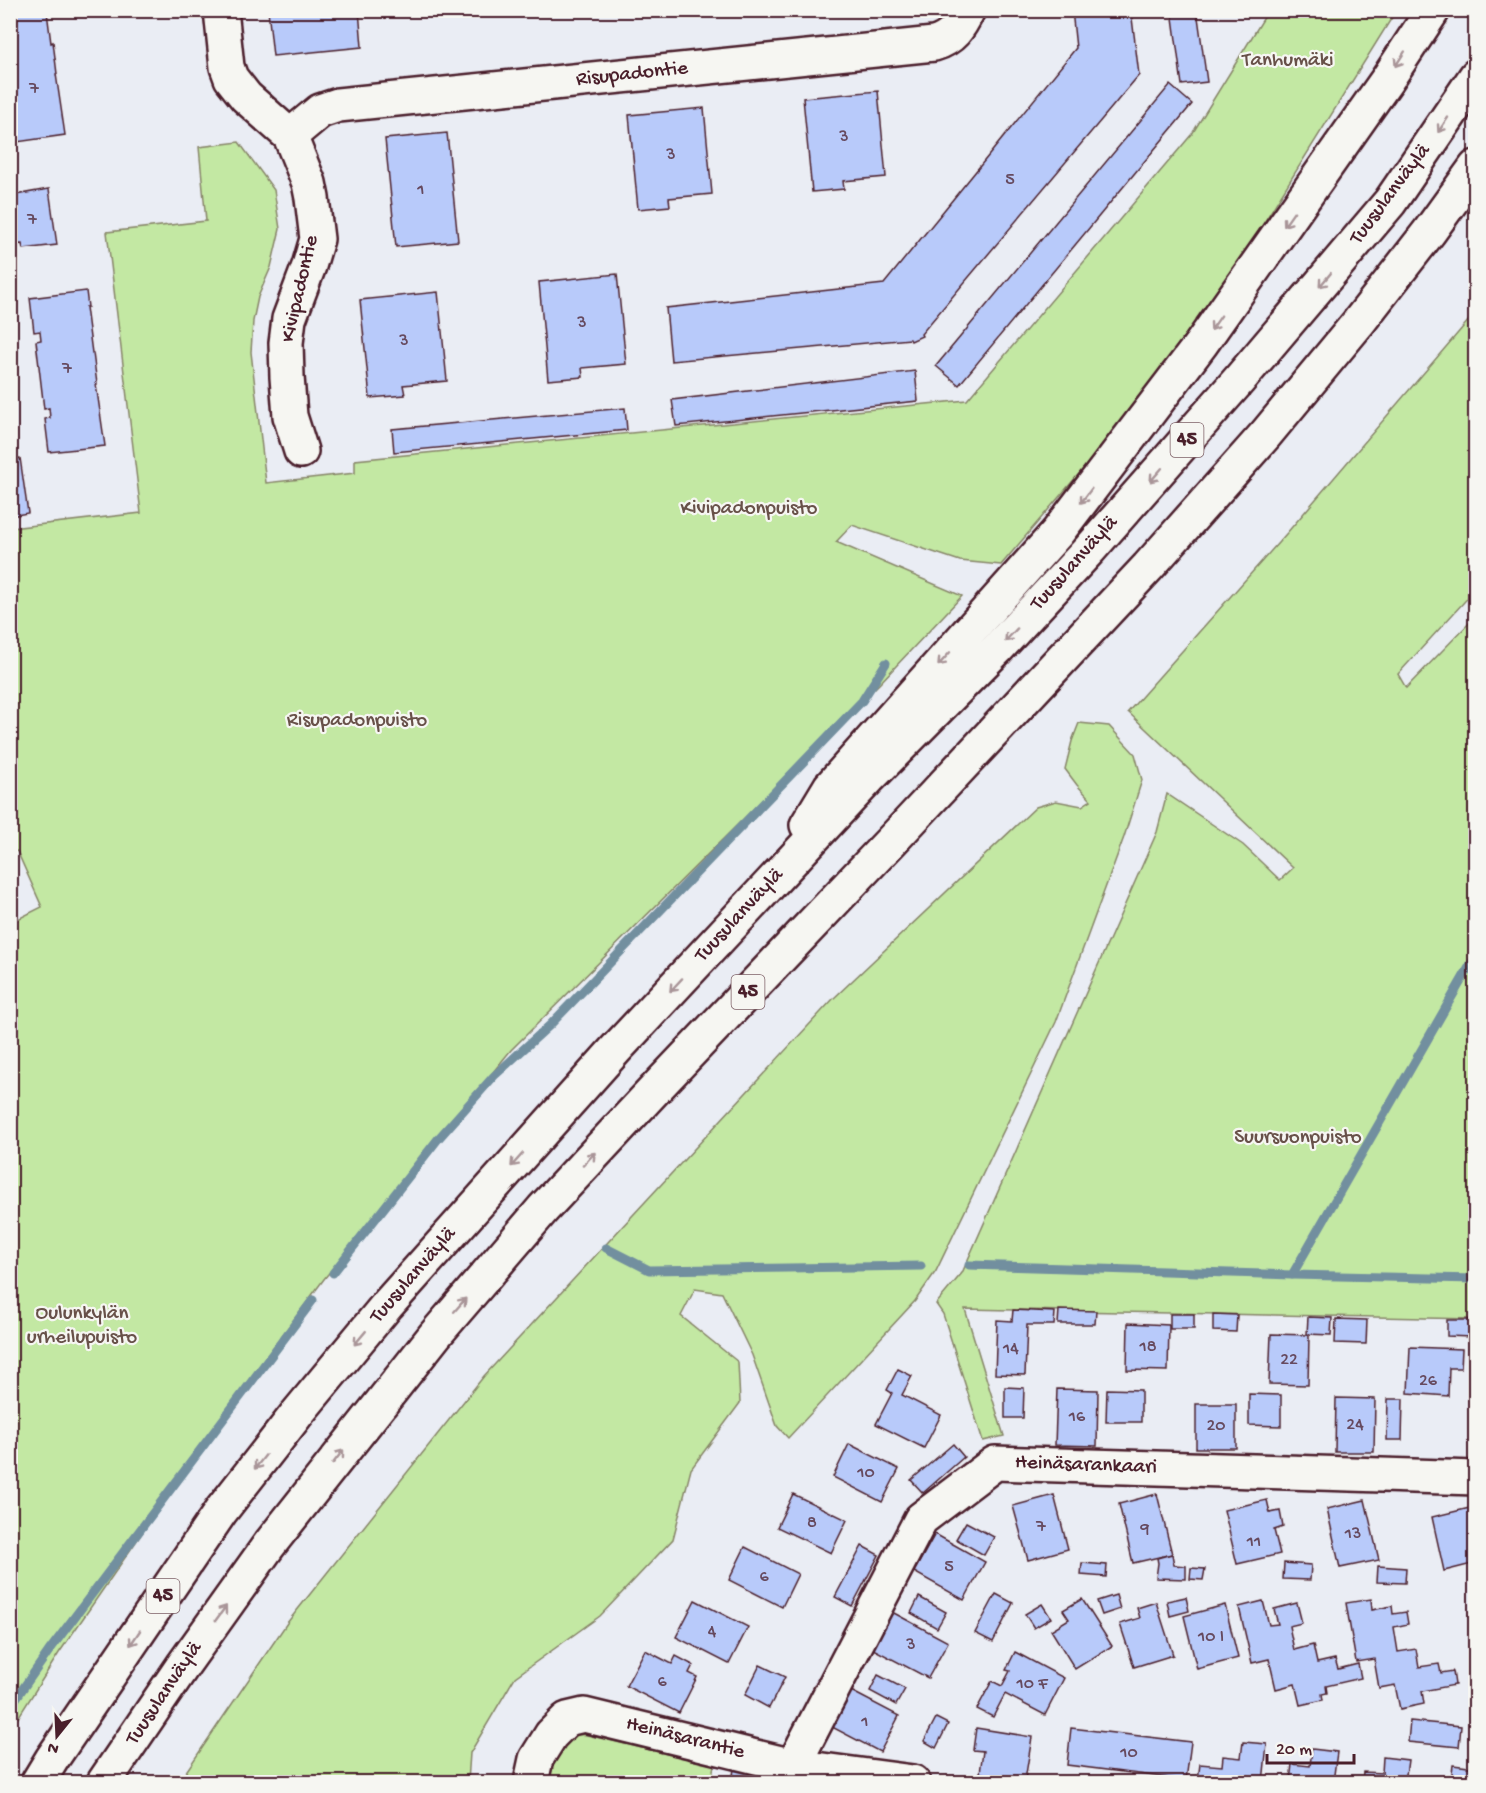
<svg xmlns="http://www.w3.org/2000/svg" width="1486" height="1793" viewBox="0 0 1486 1793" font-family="'Gochi Hand',sans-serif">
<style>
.green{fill:#c3e8a3;stroke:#868467;stroke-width:1.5}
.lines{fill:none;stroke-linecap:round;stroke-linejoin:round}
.stream{stroke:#728f9f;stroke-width:9}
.building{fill:#b8cafa;stroke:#4a1f2b;stroke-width:1.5}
.street-casing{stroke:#4a1f2b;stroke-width:38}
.highway-casing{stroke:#4a1f2b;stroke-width:38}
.street{stroke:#f6f6f2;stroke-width:33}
.highway{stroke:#f6f6f2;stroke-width:33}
.oneway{stroke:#a99598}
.labels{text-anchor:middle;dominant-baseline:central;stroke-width:4.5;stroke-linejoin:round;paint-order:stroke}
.number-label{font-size:18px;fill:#664a5f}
.shield{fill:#f6f6f2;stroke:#7e6067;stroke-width:1.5}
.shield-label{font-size:20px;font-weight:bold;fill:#4a1f2b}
.park-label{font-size:21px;fill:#685149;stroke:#f6f6f2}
.street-label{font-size:21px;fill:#4a1f2b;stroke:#f6f6f2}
</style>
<rect width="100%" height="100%" fill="#eaedf4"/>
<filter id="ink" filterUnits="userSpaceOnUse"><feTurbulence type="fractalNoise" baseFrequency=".0167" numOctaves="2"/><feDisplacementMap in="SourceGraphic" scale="12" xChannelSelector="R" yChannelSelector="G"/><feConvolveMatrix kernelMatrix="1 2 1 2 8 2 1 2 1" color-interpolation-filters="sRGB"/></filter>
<g filter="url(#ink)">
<g class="green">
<polygon points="1268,11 1396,11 1255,237 1222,285 1107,441 1001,565 960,561 852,525 836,542 962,596 880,683 511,1050 324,1279 237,1396 59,1653 11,1729 10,923 42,907 17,851 11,853 11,528 141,513 107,232 206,221 199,147 239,142 274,190 280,229 271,267 258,297 253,321 251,352 266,483 355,473 355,460 967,400 1192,134"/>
<polygon points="1475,313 1475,590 1398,674 1406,688 1475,617 1475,1319 965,1309 1004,1436 983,1441 943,1314 936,1304 962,1273 1157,832 1167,794 1243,845 1280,880 1293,868 1128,712 1286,534"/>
<polygon points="1079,723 1109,726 1135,754 1142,780 1124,837 1056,1022 936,1271 915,1301 788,1438 777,1426 752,1355 722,1293 695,1289 681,1316 738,1362 740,1403 691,1469 673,1539 600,1616 515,1677 470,1753 468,1782 179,1782 287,1623 484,1376 833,999 1036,807 1056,801 1082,806 1091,800 1077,785 1065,769 1072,741"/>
<polygon points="576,1734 587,1735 714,1765 711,1782 545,1782 554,1753"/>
</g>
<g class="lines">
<g class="stream">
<polyline points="606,1248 649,1270 921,1266"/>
<polyline points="969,1265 1292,1275 1476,955"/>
<polyline points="333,1273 438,1139 494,1076 550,1025 862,701 886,663"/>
<polyline points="1292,1275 1476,1279"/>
<polyline points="10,1707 49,1651 313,1300"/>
</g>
</g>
<g class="building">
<polygon points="10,10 49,10 49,12 47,12 51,43 53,42 57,74 56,74 65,135 10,143"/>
<polygon points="268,10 359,10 362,47 273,56"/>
<polygon points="1072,10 1131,10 1139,75 921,334 922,336 911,341 910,339 671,361 666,308 884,284 1076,48"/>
<polygon points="1172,10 1197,10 1207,82 1182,85"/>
<polygon points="1170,85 1192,104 959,385 936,366"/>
<polygon points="878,91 886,177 843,181 844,189 812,192 803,98"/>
<polygon points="704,108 712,194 669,198 670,206 638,209 629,115"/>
<polygon points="447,133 458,241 396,247 385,139"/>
<polygon points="49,189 57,245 23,249 22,244 12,245 13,251 10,251 10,196"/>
<polygon points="617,274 626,364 582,368 583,377 548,380 539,282"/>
<polygon points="86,291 88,307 86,307 92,353 93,353 97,384 96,384 105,446 49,452 45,419 50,418 49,408 44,409 36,341 41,340 40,331 34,332 30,298"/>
<polygon points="438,292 447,381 403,385 405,395 370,398 360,300"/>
<polygon points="915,371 918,401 676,426 672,400"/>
<polygon points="625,408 627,430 394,452 392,429"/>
<polygon points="20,458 28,513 10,516 10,459"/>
<polygon points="1013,1310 1055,1312 1054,1325 1027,1325 1025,1375 995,1374 997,1320 1012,1321"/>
<polygon points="1059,1310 1096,1311 1095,1324 1058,1324"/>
<rect x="1170" y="1314" width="24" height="15"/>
<polygon points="1213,1314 1237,1315 1236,1332 1213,1331"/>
<polygon points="1308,1317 1332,1318 1331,1335 1307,1334"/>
<polygon points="1336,1319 1367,1320 1366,1344 1335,1343"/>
<polygon points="1447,1320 1471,1320 1471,1337 1447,1336"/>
<polygon points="1128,1323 1169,1325 1168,1371 1127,1370"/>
<polygon points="1271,1334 1309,1335 1308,1385 1269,1384"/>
<polygon points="1410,1347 1462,1349 1461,1368 1449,1368 1448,1396 1408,1393"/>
<polygon points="898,1369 912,1376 902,1395 941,1415 924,1448 876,1424 892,1393 887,1390"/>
<polygon points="1005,1387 1024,1388 1023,1418 1005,1418"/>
<polygon points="1057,1389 1098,1390 1097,1446 1055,1445"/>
<polygon points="1107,1389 1141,1390 1141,1422 1106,1422"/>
<polygon points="1249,1394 1281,1395 1281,1426 1249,1425"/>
<polygon points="1336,1398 1375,1399 1374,1452 1335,1452"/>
<polygon points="1388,1399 1403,1399 1402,1440 1387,1440"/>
<rect x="1196" y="1404" width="40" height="44"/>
<polygon points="849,1444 899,1469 882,1502 833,1477"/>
<polygon points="953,1444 964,1457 923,1493 911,1480"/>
<polygon points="793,1494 847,1520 831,1553 777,1527"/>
<polygon points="1157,1494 1172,1554 1133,1563 1119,1504"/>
<polygon points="1054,1495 1068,1549 1028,1560 1013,1506"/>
<polygon points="1267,1500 1270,1513 1280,1511 1283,1527 1274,1530 1280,1554 1237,1564 1224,1510"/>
<polygon points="1365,1500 1379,1560 1340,1568 1327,1509"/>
<polygon points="1474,1507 1476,1515 1476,1563 1444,1571 1432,1517"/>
<polygon points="966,1522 994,1537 984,1555 956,1539"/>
<polygon points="935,1534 985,1562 964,1600 914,1572"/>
<polygon points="862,1546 879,1555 852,1606 835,1597"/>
<polygon points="745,1547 798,1574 782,1607 729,1580"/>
<polygon points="1172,1554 1174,1565 1186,1566 1186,1579 1156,1578 1158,1563 1157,1558"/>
<polygon points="1082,1563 1107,1565 1106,1577 1081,1575"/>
<polygon points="1284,1563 1311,1565 1310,1580 1283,1579"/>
<polygon points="1378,1566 1406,1568 1405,1583 1377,1582"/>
<polygon points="1191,1568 1205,1569 1203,1580 1190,1579"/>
<polygon points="996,1594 1013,1603 993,1642 975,1633"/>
<polygon points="1116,1595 1120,1609 1102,1615 1097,1601"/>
<polygon points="919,1597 946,1612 937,1628 911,1613"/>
<polygon points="1186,1597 1189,1611 1170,1616 1167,1601"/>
<polygon points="1082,1599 1112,1646 1075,1669 1051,1630 1069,1619 1063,1610"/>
<polygon points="1371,1599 1372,1610 1392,1606 1393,1614 1406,1612 1408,1624 1394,1627 1398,1652 1416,1649 1419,1667 1439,1664 1441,1673 1453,1671 1455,1685 1422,1691 1424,1704 1400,1709 1395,1685 1379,1688 1374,1659 1356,1662 1346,1603"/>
<polygon points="695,1600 748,1627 729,1664 676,1637"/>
<polygon points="1263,1601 1269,1625 1278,1624 1274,1609 1297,1603 1302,1623 1289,1626 1294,1650 1313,1645 1317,1663 1335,1659 1338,1669 1358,1664 1361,1678 1326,1686 1327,1693 1322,1694 1323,1700 1300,1705 1295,1684 1276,1689 1269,1659 1252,1663 1239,1607"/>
<polygon points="1156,1602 1173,1655 1134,1667 1120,1624 1140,1618 1137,1608"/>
<polygon points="1042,1604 1051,1618 1034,1628 1025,1614"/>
<polygon points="1225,1605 1238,1658 1197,1669 1184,1616"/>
<polygon points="892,1612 948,1642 928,1678 873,1649"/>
<polygon points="645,1650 672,1664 676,1656 693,1665 689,1673 697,1677 679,1713 626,1686"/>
<polygon points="1015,1652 1064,1678 1045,1715 1005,1694 993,1717 977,1709 992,1681 1002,1686 1010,1671 1006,1670"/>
<polygon points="760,1665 785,1677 769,1708 745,1695"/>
<polygon points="878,1675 905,1689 896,1705 870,1691"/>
<polygon points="851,1691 899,1716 880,1752 832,1727"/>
<polygon points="936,1718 948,1724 936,1748 924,1741"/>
<polygon points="1410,1721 1461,1726 1459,1747 1408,1742"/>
<polygon points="976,1728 1032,1737 1025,1780 980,1773 983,1751 973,1750"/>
<polygon points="1071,1728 1191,1742 1186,1780 1067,1765"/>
<polygon points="1243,1742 1267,1744 1263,1782 1220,1782 1198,1780 1200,1764 1222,1766 1223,1756 1241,1758"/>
<polygon points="1312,1749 1337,1752 1333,1782 1290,1782 1292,1764 1310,1766"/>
<polygon points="1383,1757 1408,1760 1405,1782 1362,1782 1363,1772 1382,1773"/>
<polygon points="1453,1765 1476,1768 1476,1782 1433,1782 1433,1779 1451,1781"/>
<polygon points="734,1769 768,1774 767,1782 732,1782"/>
</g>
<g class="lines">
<g class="street-casing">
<g id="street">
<polyline points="221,10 227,67 231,78 246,97 290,136 309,183 312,198 317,239 309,266 289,319 286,343 287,377 290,416 301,451"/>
<path d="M290,136L320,111L338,105L934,44C952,39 960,27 968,10"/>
<polyline points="793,1766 921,1519 995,1463 1476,1478"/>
<polyline points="531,1782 536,1759 551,1735 567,1719 584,1715 793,1766 913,1782"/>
</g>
</g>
<g class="highway-casing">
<g id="highway">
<polyline points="807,825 830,787 1057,533 1201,344 1387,80 1433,10"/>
<polyline points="38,1782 52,1759 221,1511 296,1415 388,1304 616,1049 869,778 997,649 1090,549 1239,380 1390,202 1476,76"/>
<polyline points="104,1782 184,1664 269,1545 435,1335 543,1209 659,1085 897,835 1148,567 1266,434 1358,323 1429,232 1476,167"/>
</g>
</g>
<use href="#street" class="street"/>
<use href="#highway" class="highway"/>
</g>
<defs><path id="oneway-shaft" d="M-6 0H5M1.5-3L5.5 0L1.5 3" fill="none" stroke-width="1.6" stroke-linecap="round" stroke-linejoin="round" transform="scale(1.5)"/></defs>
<g class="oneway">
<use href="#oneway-shaft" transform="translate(1400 59) rotate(123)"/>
<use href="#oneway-shaft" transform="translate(1443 125) rotate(124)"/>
<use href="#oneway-shaft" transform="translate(1289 219) rotate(125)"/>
<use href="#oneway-shaft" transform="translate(1325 280) rotate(130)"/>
<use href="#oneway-shaft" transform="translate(1216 323) rotate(125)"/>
<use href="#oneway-shaft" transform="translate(1156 475) rotate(131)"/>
<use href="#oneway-shaft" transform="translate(1086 496) rotate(127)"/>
<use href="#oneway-shaft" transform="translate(1011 635) rotate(133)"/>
<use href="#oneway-shaft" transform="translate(944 659) rotate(132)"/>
<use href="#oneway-shaft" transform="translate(676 985) rotate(133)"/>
<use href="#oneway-shaft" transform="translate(589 1159) rotate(-47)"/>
<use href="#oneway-shaft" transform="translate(517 1160) rotate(132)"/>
<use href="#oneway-shaft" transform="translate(460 1305) rotate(-49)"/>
<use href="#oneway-shaft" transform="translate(360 1338) rotate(130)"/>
<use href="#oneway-shaft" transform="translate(338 1457) rotate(-52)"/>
<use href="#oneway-shaft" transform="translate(260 1462) rotate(128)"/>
<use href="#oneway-shaft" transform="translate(221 1613) rotate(-54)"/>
<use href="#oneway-shaft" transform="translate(135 1638) rotate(124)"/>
</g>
</g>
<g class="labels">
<g class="number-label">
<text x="34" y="89">7</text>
<text x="844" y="137">3</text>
<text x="671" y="155">3</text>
<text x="1010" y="180">5</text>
<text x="421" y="190">1</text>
<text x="32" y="220">7</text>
<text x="582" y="323">3</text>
<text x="404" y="341">3</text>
<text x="67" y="369">7</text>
<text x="1148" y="1347">18</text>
<text x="1011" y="1349">14</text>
<text x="1289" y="1360">22</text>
<text x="1428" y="1381">26</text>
<text x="1077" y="1417">16</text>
<text x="1355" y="1425">24</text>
<text x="1216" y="1426">20</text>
<text x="866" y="1473">10</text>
<text x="812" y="1523">8</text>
<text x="1041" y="1527">7</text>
<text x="1145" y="1529">9</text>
<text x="1353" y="1534">13</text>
<text x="1254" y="1542">11</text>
<text x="949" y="1567">5</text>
<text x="764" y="1577">6</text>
<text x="712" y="1632">4</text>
<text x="1211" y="1637">10 I</text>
<text x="911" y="1645">3</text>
<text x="662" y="1682">6</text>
<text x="1032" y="1684">10 F</text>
<text x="865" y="1722">1</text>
<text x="1129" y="1753">10</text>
</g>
<g class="shield">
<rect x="1170.5" y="423" width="33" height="34" rx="4.5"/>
<rect x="731.5" y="975" width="33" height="34" rx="4.5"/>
<rect x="146.5" y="1579" width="33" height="34" rx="4.5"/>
</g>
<g class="shield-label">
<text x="1187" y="440">45</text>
<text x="748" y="992">45</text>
<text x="163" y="1596">45</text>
</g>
<g class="park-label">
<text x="1288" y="61">Tanhumäki</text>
<text x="749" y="509">Kivipadonpuisto</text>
<text x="357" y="721">Risupadonpuisto</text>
<text x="1298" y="1138">Suursuonpuisto</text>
<text x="82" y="1314">Oulunkylän<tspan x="82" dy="24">urheilupuisto</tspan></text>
</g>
<g class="street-label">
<text transform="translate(632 75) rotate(-6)">Risupadontie</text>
<text transform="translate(1391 195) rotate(-53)">Tuusulanväylä</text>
<text transform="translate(301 289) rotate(-77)">Kivipadontie</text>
<text transform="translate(1075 564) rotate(-48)">Tuusulanväylä</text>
<text transform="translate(740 916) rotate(-47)">Tuusulanväylä</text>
<text transform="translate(414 1276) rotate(-49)">Tuusulanväylä</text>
<text transform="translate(1086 1466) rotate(2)">Heinäsarankaari</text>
<text transform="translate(165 1694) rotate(-56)">Tuusulanväylä</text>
<text transform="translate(685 1739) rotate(14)">Heinäsarantie</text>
</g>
</g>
<rect width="1486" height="1793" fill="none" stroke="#f6f6f2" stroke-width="36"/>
<rect x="18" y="18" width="1450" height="1757" fill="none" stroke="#4a1f2b" stroke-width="2" filter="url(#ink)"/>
<g transform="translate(57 1736) rotate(198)" stroke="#f6f6f2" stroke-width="4.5" paint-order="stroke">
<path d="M0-4.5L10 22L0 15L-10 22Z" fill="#4a1f2b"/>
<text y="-9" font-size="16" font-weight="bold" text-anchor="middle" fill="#4a1f2b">N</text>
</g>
<path d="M1267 1754v9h87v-9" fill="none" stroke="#4a1f2b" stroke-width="3"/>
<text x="1276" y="1754" font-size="18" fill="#4a1f2b" stroke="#f6f6f2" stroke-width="4.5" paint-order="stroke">20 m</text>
</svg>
